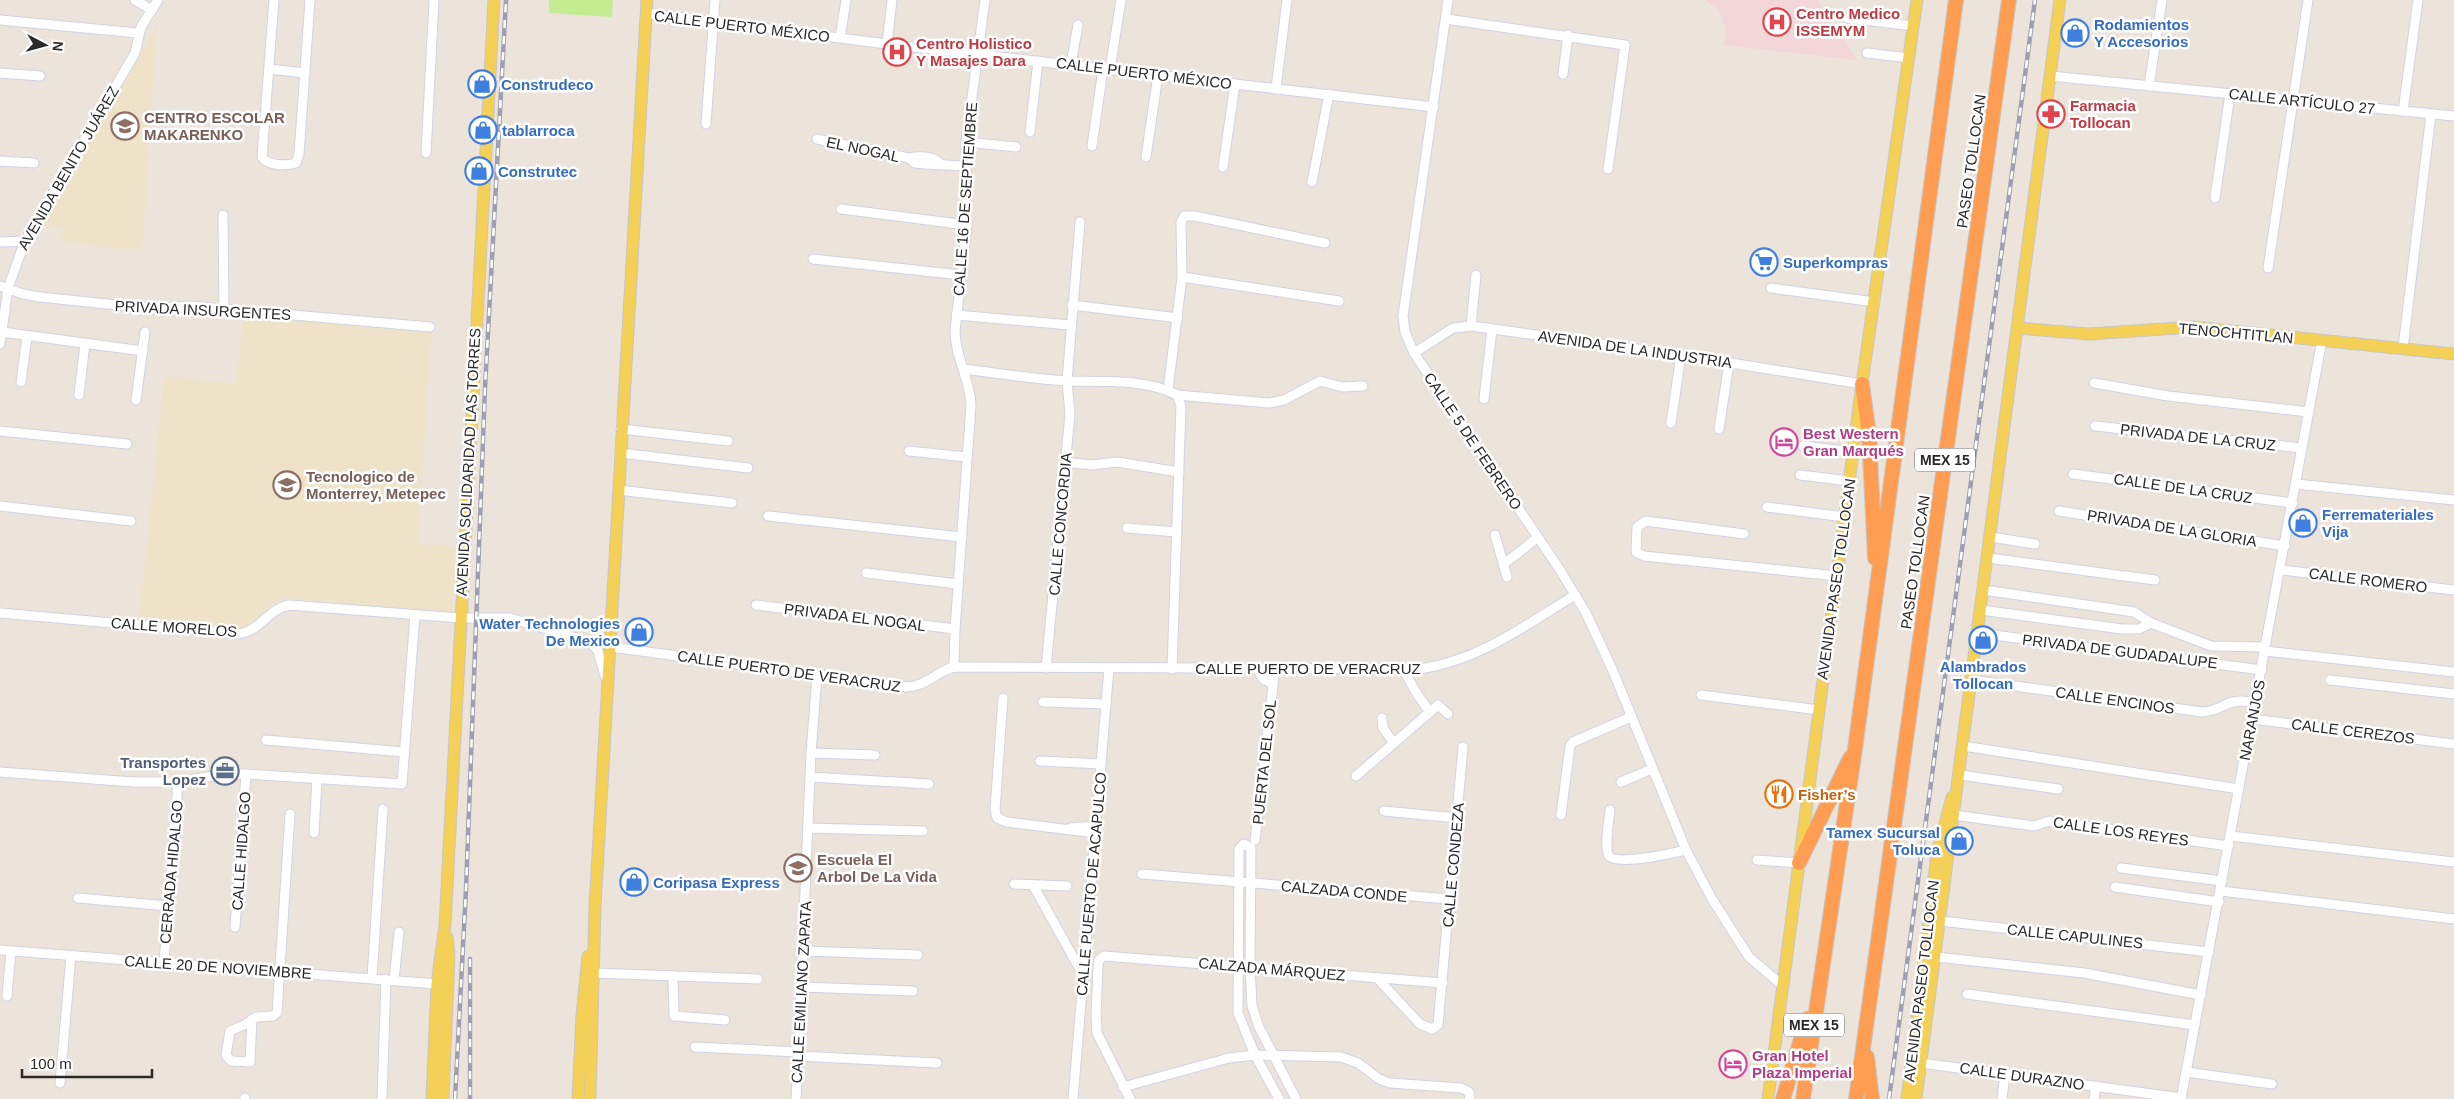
<svg xmlns="http://www.w3.org/2000/svg" width="2454" height="1099" viewBox="0 0 2454 1099" font-family="Helvetica,sans-serif">
<style>
.education{fill:#eee2c9}
.medical{fill:#f3d7d8}
.pitch{fill:#c5ec90}
.lines{fill:none;stroke-linecap:round;stroke-linejoin:round}
.minor-casing{stroke:#d0d3e3;stroke-width:11}
.major-casing{stroke:#c7c7c7;stroke-width:13}
.highway-casing{stroke:#c7c7c7;stroke-width:16}
.minor{stroke:#fff;stroke-width:9}
.major{stroke:#f5d057;stroke-width:11}
.highway{stroke:#ff9e52;stroke-width:14}
.rail-casing{stroke:#9da0b4;stroke-width:4.5}
.rail{stroke:#fff;stroke-width:2.5;stroke-dasharray:8;stroke-linecap:butt}
.labels{text-anchor:middle;dominant-baseline:central;stroke-width:5;stroke-linejoin:round;paint-order:stroke}
.shield{fill:#fff;stroke:#696969;stroke-width:1}
.shield-label{font-size:14px;font-weight:bold;fill:#292929}
.health-label{font-size:15px;font-weight:bold;fill:#be3a42;stroke:#fff;text-anchor:start}
.shop-label{font-size:15px;font-weight:bold;fill:#366cbe;stroke:#fff;text-anchor:start}
.street-label{font-size:15px;fill:#292929;stroke:#fff}
.education-label{font-size:15px;font-weight:bold;fill:#785e54;stroke:#fff;text-anchor:start}
.hotel-label{font-size:15px;font-weight:bold;fill:#b23c85;stroke:#fff;text-anchor:start}
.service-label{font-size:15px;font-weight:bold;fill:#4e5e75;stroke:#fff;text-anchor:end}
.food-label{font-size:15px;font-weight:bold;fill:#c56008;stroke:#fff;text-anchor:start}
</style>
<rect width="100%" height="100%" fill="#ece4da"/>
<g class="education">
<polygon points="157,25 142,251 61,242 63,229 42,227"/>
<polygon points="243,315 433,331 430,352 418,544 457,547 453,612 284,598 276,601 244,628 139,619 164,377 237,383"/>
</g>
<polygon class="medical" points="1705,0 1817,0 1857,60 1723,45 1727,34 1719,10"/>
<polygon class="pitch" points="549,0 613,0 612,17 549,13"/>
<g class="lines">
<g class="minor-casing">
<g id="minor">
<polyline points="135,0 152,10"/>
<path d="M274,0L262,157C268,166 286,166 296,163L299,154L310,0"/>
<polyline points="1448,0 1403,316 1405,332 1414,353 1560,570 1586,613 1613,671 1686,850 1712,899 1749,957 1783,986"/>
<polyline points="646,13 887,44 1434,107"/>
<polyline points="1847,18 1913,26"/>
<polyline points="1446,19 1625,45 1608,169"/>
<polyline points="0,20 138,33"/>
<polyline points="840,38 846,0"/>
<polyline points="887,44 892,0"/>
<polyline points="1867,53 1909,58"/>
<polyline points="1071,64 1078,25"/>
<polyline points="269,69 305,73"/>
<polyline points="1110,69 1121,0"/>
<polyline points="0,73 40,76"/>
<polyline points="1563,74 1568,35"/>
<polyline points="2050,76 2454,116"/>
<polyline points="2149,86 2162,0"/>
<polyline points="1276,88 1287,0"/>
<polyline points="2403,111 2418,0"/>
<polyline points="706,124 715,0"/>
<polyline points="1030,132 1038,61"/>
<path d="M817,139L909,158C920,156 933,156 941,164"/>
<polyline points="966,142 1016,147"/>
<polyline points="1092,146 1103,69"/>
<polyline points="426,153 434,0"/>
<polyline points="1146,157 1158,75"/>
<polyline points="909,158 915,163 925,164 965,166"/>
<polyline points="0,161 34,163"/>
<polyline points="1223,167 1235,84"/>
<polyline points="1312,182 1329,94"/>
<polyline points="2215,198 2230,94"/>
<polyline points="841,209 967,225"/>
<polyline points="223,215 224,309"/>
<polyline points="0,242 25,241"/>
<polyline points="813,259 961,275"/>
<polyline points="2268,268 2308,0"/>
<polyline points="1182,277 1339,301"/>
<polyline points="0,286 23,294 40,297 155,309 190,306 430,327"/>
<polyline points="1771,288 1875,302"/>
<polyline points="1072,305 1178,318"/>
<polyline points="956,315 1070,325"/>
<polyline points="1471,326 1476,275"/>
<polyline points="2,332 143,351"/>
<polyline points="0,344 8,288 25,241 135,53 141,27 158,0"/>
<polyline points="2403,348 2431,114"/>
<polyline points="1414,353 1453,328 1471,326 1681,355 1862,384"/>
<path d="M963,369C997,373 1032,379 1067,381C1101,382 1145,378 1177,395L1181,406L1172,669"/>
<polyline points="21,382 27,336"/>
<polyline points="2094,383 2168,396 2309,412"/>
<polyline points="1168,390 1182,277 1181,222 1184,216 1195,216 1325,243"/>
<polyline points="79,395 85,343"/>
<polyline points="1177,395 1269,403 1284,400 1320,381 1342,387 1363,386"/>
<polyline points="1484,399 1492,329"/>
<polyline points="136,400 145,332"/>
<polyline points="1671,423 1681,355"/>
<polyline points="2095,426 2302,448"/>
<polyline points="621,429 728,441"/>
<polyline points="1719,429 1729,363"/>
<polyline points="0,431 127,444"/>
<polyline points="1803,446 1853,452"/>
<polyline points="909,451 967,457"/>
<polyline points="620,453 748,468"/>
<polyline points="1066,462 1091,465 1117,462 1179,472"/>
<polyline points="2073,474 2293,503"/>
<polyline points="1800,475 1849,481"/>
<polyline points="2296,484 2454,500"/>
<polyline points="618,490 732,503"/>
<polyline points="0,506 131,521"/>
<polyline points="1767,507 1845,517"/>
<polyline points="2059,511 2285,546"/>
<polyline points="768,516 962,537"/>
<polyline points="1127,528 1177,532"/>
<polyline points="1744,534 1646,521 1637,527 1636,552 1644,556 1837,576"/>
<polyline points="1495,535 1507,577"/>
<polyline points="1991,537 2035,544"/>
<polyline points="1988,558 2155,580"/>
<polyline points="1504,564 1537,538"/>
<polyline points="2282,570 2454,590"/>
<polyline points="866,573 958,584"/>
<polyline points="1984,590 2134,612 2151,623 2211,646 2265,647"/>
<polyline points="756,605 955,629"/>
<polyline points="1981,610 2122,629 2139,629 2151,623"/>
<path d="M0,613L236,634C258,634 268,609 289,605L460,618H510L590,642L598,651L605,676"/>
<polyline points="1978,633 2262,670"/>
<path d="M611,647L907,687C927,686 937,671 954,667L1420,669C1480,660 1524,626 1575,595"/>
<polyline points="2265,651 2454,672"/>
<path d="M954,667L955,629L971,405C970,379 955,357 955,331L967,225L966,142L985,0"/>
<polyline points="1046,668 1070,414 1067,381 1080,222"/>
<polyline points="1257,668 1263,679 1273,684"/>
<polyline points="1403,669 1417,694 1430,712"/>
<path d="M1972,680L2202,712C2228,710 2224,696 2255,703"/>
<polyline points="2330,680 2454,694"/>
<polyline points="1701,695 1819,710"/>
<polyline points="1003,698 995,810 997,818 1007,822 1095,833"/>
<polyline points="1043,702 1106,704"/>
<polyline points="1382,718 1383,728 1393,742"/>
<polyline points="2252,719 2454,744"/>
<polyline points="266,740 404,752"/>
<polyline points="1963,746 2239,789"/>
<polyline points="811,753 875,755"/>
<polyline points="1040,761 1101,764"/>
<polyline points="0,772 133,782 178,782 219,775 246,774 402,784 415,615"/>
<polyline points="1960,775 2058,789"/>
<polyline points="1356,776 1438,705 1448,714"/>
<polyline points="810,777 929,784"/>
<polyline points="1621,782 1652,769"/>
<path d="M1610,810C1609,820 1604,849 1609,856C1617,866 1673,853 1686,850"/>
<polyline points="1384,811 1457,818"/>
<polyline points="1561,815 1570,746 1573,742 1631,717"/>
<polyline points="1954,815 2034,826 2049,821 2229,846"/>
<polyline points="808,828 923,831"/>
<polyline points="1070,828 1096,826"/>
<polyline points="314,833 317,779"/>
<polyline points="2231,836 2454,862"/>
<polyline points="1255,840 1275,668"/>
<polyline points="1757,860 1799,863"/>
<polyline points="2121,868 2222,881"/>
<polyline points="1142,874 1449,899"/>
<polyline points="1014,884 1067,886"/>
<polyline points="1033,885 1083,975"/>
<polyline points="2115,887 2219,902"/>
<polyline points="2221,891 2454,919"/>
<polyline points="78,898 168,906"/>
<polyline points="1941,921 2209,952"/>
<polyline points="235,927 246,774"/>
<polyline points="0,950 437,984"/>
<polyline points="803,951 918,955"/>
<polyline points="1936,957 2084,973 2201,995"/>
<polyline points="164,962 178,782"/>
<polyline points="595,973 758,979"/>
<polyline points="673,976 674,1016 725,1020"/>
<polyline points="372,978 383,809"/>
<polyline points="1377,978 1420,1024 1432,1029 1438,1025 1463,747"/>
<polyline points="394,980 399,932"/>
<polyline points="802,987 913,991"/>
<polyline points="1967,994 2195,1025"/>
<polyline points="7,996 11,951"/>
<polyline points="252,1019 250,1062 231,1061 226,1055 230,1031 246,1024 256,1017 273,1016 277,1013 290,814"/>
<polyline points="695,1047 798,1052"/>
<polyline points="798,1056 937,1063"/>
<polyline points="1921,1063 2182,1098"/>
<polyline points="2186,1072 2272,1084"/>
<polyline points="60,1083 71,956"/>
<polyline points="1123,1087 1229,1058 1255,1055 1341,1057 1358,1063 1379,1079 1390,1083 1461,1088 1469,1092 1470,1099"/>
<polyline points="245,1099 245,1098"/>
<polyline points="382,1099 386,979"/>
<polyline points="796,1099 811,753 817,675"/>
<polyline points="1073,1099 1109,668"/>
<polyline points="1130,1099 1097,1033 1096,1015 1098,967 1099,960 1104,956 1443,983"/>
<polyline points="1279,1099 1255,1055 1238,1013 1239,849 1244,844 1251,848 1250,967 1252,1006 1259,1027 1296,1099"/>
<polyline points="2002,1099 2005,1074"/>
<polyline points="2094,1099 2096,1086"/>
<polyline points="2181,1099 2322,340"/>
</g>
</g>
<g class="major-casing">
<g id="major">
<polyline points="2018,328 2089,334 2193,327 2454,354"/>
<polyline points="432,1099 437,984 445,925 494,0"/>
<polyline points="443,1099 449,956 447,937"/>
<polyline points="578,1099 582,1015 588,956"/>
<polyline points="590,1099 595,907 647,0"/>
<polyline points="1768,1099 1862,384 1917,0"/>
<polyline points="1907,1099 1937,854 1952,797"/>
<polyline points="1916,1099 2060,0"/>
</g>
</g>
<g class="highway-casing">
<g id="highway">
<polyline points="1862,384 1869,434 1875,558"/>
<polyline points="1799,863 1850,758"/>
<polyline points="1867,1057 1872,1099"/>
<polyline points="1783,1099 1807,1019"/>
<polyline points="1803,1099 1855,749 1956,0"/>
<polyline points="1856,1099 2009,0"/>
</g>
</g>
<use href="#minor" class="minor"/>
<use href="#major" class="major"/>
<use href="#highway" class="highway"/>
<g class="rail-casing">
<g id="rail">
<polyline points="470,959 470,1099"/>
<polyline points="455,1099 466,889 485,388 506,0"/>
<polyline points="1889,1099 2035,0"/>
</g>
</g>
<use href="#rail" class="rail"/>
</g>
<defs>
<g id="hospital-ring" transform="scale(1.4375)"><circle r="9.5" fill="#fff" stroke="#e0444e" stroke-width="1.5"/><path d="M-5-5h3v3.5h4V-5h3V5h-3V1.5h-4V5h-3Z" fill="#e0444e"/></g>
<g id="shop-ring" transform="scale(1.4375)"><circle r="9.5" fill="#fff" stroke="#3f7fe0" stroke-width="1.5"/><path d="M-5-2.5h2.3a2.7 3.5 0 0 1 5.4 0H5L5.5 6h-11ZM-1.5-2.5h3a1.5 2.3 0 0 0-3 0Z" fill="#3f7fe0"/></g>
<g id="pharmacy-ring" transform="scale(1.4375)"><circle r="9.5" fill="#fff" stroke="#e0444e" stroke-width="1.5"/><path d="M-2-6h4v4h4v4h-4v4h-4v-4h-4v-4h4Z" fill="#e0444e"/></g>
<g id="school-ring" transform="scale(1.4375)"><circle r="9.5" fill="#fff" stroke="#8d6e63" stroke-width="1.5"/><path d="M0-5L7-2L0 1L-7-2ZM-4 1L0 2.5L4 1V4Q0 6-4 4Z" fill="#8d6e63"/></g>
<g id="supermarket-ring" transform="scale(1.4375)"><circle r="9.5" fill="#fff" stroke="#3f7fe0" stroke-width="1.5"/><path d="M-6-5.5h2.5l.6 2H6L4.5 2H-2.5L-4.4-4H-6ZM-1.5 3.2a1.3 1.3 0 1 0 .1 0ZM3 3.2a1.3 1.3 0 1 0 .1 0Z" fill="#3f7fe0"/></g>
<g id="hotel-ring" transform="scale(1.4375)"><circle r="9.5" fill="#fff" stroke="#d1479c" stroke-width="1.5"/><path d="M-6-4.5h1.5V1H6V5H4.5V3h-9V5H-6ZM-4 0a1.8 1.8 0 1 1 3.6 0ZM.5 0V-2.5h3Q6-2.5 6 0Z" fill="#d1479c"/></g>
<g id="university-ring" transform="scale(1.4375)"><circle r="9.5" fill="#fff" stroke="#8d6e63" stroke-width="1.5"/><path d="M0-5L7-2L0 1L-7-2ZM-4 1L0 2.5L4 1V4Q0 6-4 4Z" fill="#8d6e63"/></g>
<g id="office-ring" transform="scale(1.4375)"><circle r="9.5" fill="#fff" stroke="#5c6f8a" stroke-width="1.5"/><path d="M-6-3h4V-5.5h4V-3h4V5H-6ZM-1-4.5V-3h2v-1.5ZM-6 0V1H6V0Z" fill="#5c6f8a"/></g>
<g id="restaurant-ring" transform="scale(1.4375)"><circle r="9.5" fill="#fff" stroke="#e8710a" stroke-width="1.5"/><path d="M-5-6h1v4h1v-4h1v4h1v-4h1v5L-1.5 .5V6h-2V.5L-5-1ZM5-6V6H3V1.5H1.5Q1.5-4 5-6Z" fill="#e8710a"/></g>
</defs>
<g fill-rule="evenodd">
<use href="#hospital-ring" x="1777" y="22"/>
<use href="#shop-ring" x="2075" y="33"/>
<use href="#hospital-ring" x="897" y="52"/>
<use href="#shop-ring" x="482" y="84"/>
<use href="#pharmacy-ring" x="2051" y="114"/>
<use href="#school-ring" x="125" y="126"/>
<use href="#shop-ring" x="483" y="130"/>
<use href="#shop-ring" x="479" y="171"/>
<use href="#supermarket-ring" x="1764" y="262"/>
<use href="#hotel-ring" x="1784" y="442"/>
<use href="#university-ring" x="287" y="485"/>
<use href="#shop-ring" x="2303" y="523"/>
<use href="#shop-ring" x="639" y="632"/>
<use href="#shop-ring" x="1983" y="640"/>
<use href="#office-ring" x="225" y="771"/>
<use href="#restaurant-ring" x="1779" y="794"/>
<use href="#shop-ring" x="1959" y="841"/>
<use href="#school-ring" x="798" y="868"/>
<use href="#shop-ring" x="634" y="882"/>
<use href="#hotel-ring" x="1733" y="1064"/>
</g>
<g class="labels">
<g class="shield">
<rect x="1915" y="448.5" width="60" height="23" rx="4"/>
<rect x="1784" y="1013.5" width="60" height="23" rx="4"/>
</g>
<g class="shield-label">
<text x="1945" y="460">MEX 15</text>
<text x="1814" y="1025">MEX 15</text>
</g>
<g class="health-label">
<text x="1796" y="13">Centro Medico<tspan x="1796" dy="17">ISSEMYM</tspan></text>
<text x="916" y="43">Centro Holistico<tspan x="916" dy="17">Y Masajes Dara</tspan></text>
<text x="2070" y="105">Farmacia<tspan x="2070" dy="17">Tollocan</tspan></text>
</g>
<g class="shop-label">
<text x="2094" y="24">Rodamientos<tspan x="2094" dy="17">Y Accesorios</tspan></text>
<text x="501" y="84">Construdeco</text>
<text x="502" y="130">tablarroca</text>
<text x="498" y="171">Construtec</text>
<text x="1783" y="262">Superkompras</text>
<text x="2322" y="514">Ferremateriales<tspan x="2322" dy="17">Vija</tspan></text>
<text x="620" y="623" text-anchor="end">Water Technologies<tspan x="620" dy="17">De Mexico</tspan></text>
<text x="1983" y="666" text-anchor="middle">Alambrados<tspan x="1983" dy="17">Tollocan</tspan></text>
<text x="1940" y="832" text-anchor="end">Tamex Sucursal<tspan x="1940" dy="17">Toluca</tspan></text>
<text x="653" y="882">Coripasa Express</text>
</g>
<g class="street-label">
<text transform="translate(742 26) rotate(7)">CALLE PUERTO MÉXICO</text>
<text transform="translate(1144 73) rotate(7)">CALLE PUERTO MÉXICO</text>
<text transform="translate(2302 101) rotate(6)">CALLE ARTÍCULO 27</text>
<text transform="translate(863 149) rotate(12)">EL NOGAL</text>
<text transform="translate(1971 161) rotate(-82)">PASEO TOLLOCAN</text>
<text transform="translate(68 168) rotate(-60)">AVENIDA BENITO JUÁREZ</text>
<text transform="translate(965 199) rotate(-86)">CALLE 16 DE SEPTIEMBRE</text>
<text transform="translate(203 310) rotate(3)">PRIVADA INSURGENTES</text>
<text transform="translate(2236 333) rotate(5)">TENOCHTITLAN</text>
<text transform="translate(1635 349) rotate(8)">AVENIDA DE LA INDUSTRIA</text>
<text transform="translate(2198 437) rotate(6)">PRIVADA DE LA CRUZ</text>
<text transform="translate(1473 441) rotate(56)">CALLE 5 DE FEBRERO</text>
<text transform="translate(468 462) rotate(-87)">AVENIDA SOLIDARIDAD LAS TORRES</text>
<text transform="translate(2183 488) rotate(8)">CALLE DE LA CRUZ</text>
<text transform="translate(1060 524) rotate(-85)">CALLE CONCORDIA</text>
<text transform="translate(2172 528) rotate(9)">PRIVADA DE LA GLORIA</text>
<text transform="translate(1915 562) rotate(-82)">PASEO TOLLOCAN</text>
<text transform="translate(1836 579) rotate(-82)">AVENIDA PASEO TOLLOCAN</text>
<text transform="translate(2368 580) rotate(7)">CALLE ROMERO</text>
<text transform="translate(855 617) rotate(7)">PRIVADA EL NOGAL</text>
<text transform="translate(174 627) rotate(4)">CALLE MORELOS</text>
<text transform="translate(2120 651) rotate(7)">PRIVADA DE GUDADALUPE</text>
<text x="1308" y="668">CALLE PUERTO DE VERACRUZ</text>
<text transform="translate(789 671) rotate(8)">CALLE PUERTO DE VERACRUZ</text>
<text transform="translate(2115 700) rotate(8)">CALLE ENCINOS</text>
<text transform="translate(2252 720) rotate(-79)">NARANJOS</text>
<text transform="translate(2353 731) rotate(7)">CALLE CEREZOS</text>
<text transform="translate(1264 762) rotate(-84)">PUERTA DEL SOL</text>
<text transform="translate(2121 831) rotate(8)">CALLE LOS REYES</text>
<text transform="translate(241 851) rotate(-86)">CALLE HIDALGO</text>
<text transform="translate(1453 865) rotate(-85)">CALLE CONDEZA</text>
<text transform="translate(171 872) rotate(-85)">CERRADA HIDALGO</text>
<text transform="translate(1091 884) rotate(-85)">CALLE PUERTO DE ACAPULCO</text>
<text transform="translate(1344 891) rotate(5)">CALZADA CONDE</text>
<text transform="translate(2075 936) rotate(6)">CALLE CAPULINES</text>
<text transform="translate(218 967) rotate(4)">CALLE 20 DE NOVIEMBRE</text>
<text transform="translate(1272 969) rotate(5)">CALZADA MÁRQUEZ</text>
<text transform="translate(1921 981) rotate(-83)">AVENIDA PASEO TOLLOCAN</text>
<text transform="translate(801 992) rotate(-87)">CALLE EMILIANO ZAPATA</text>
<text transform="translate(2022 1076) rotate(8)">CALLE DURAZNO</text>
</g>
<g class="education-label">
<text x="144" y="117">CENTRO ESCOLAR<tspan x="144" dy="17">MAKARENKO</tspan></text>
<text x="306" y="476">Tecnologico de<tspan x="306" dy="17">Monterrey, Metepec</tspan></text>
<text x="817" y="859">Escuela El<tspan x="817" dy="17">Arbol De La Vida</tspan></text>
</g>
<g class="hotel-label">
<text x="1803" y="433">Best Western<tspan x="1803" dy="17">Gran Marqués</tspan></text>
<text x="1752" y="1055">Gran Hotel<tspan x="1752" dy="17">Plaza Imperial</tspan></text>
</g>
<g class="service-label">
<text x="206" y="762">Transportes<tspan x="206" dy="17">Lopez</tspan></text>
</g>
<g class="food-label">
<text x="1798" y="794">Fisher’s</text>
</g>
</g>
<g transform="translate(45 45) rotate(96)" stroke="#ffffff" stroke-width="4" paint-order="stroke">
<path d="M0-4L9 19L0 12L-9 19Z" fill="#292929"/>
<text y="-8" font-size="14" font-weight="bold" text-anchor="middle" fill="#292929">N</text>
</g>
<path d="M22 1069v8h130v-8" fill="none" stroke="#292929" stroke-width="2.5"/>
<text x="30" y="1069" font-size="15" fill="#292929" stroke="#ffffff" stroke-width="4" paint-order="stroke">100 m</text>
</svg>
